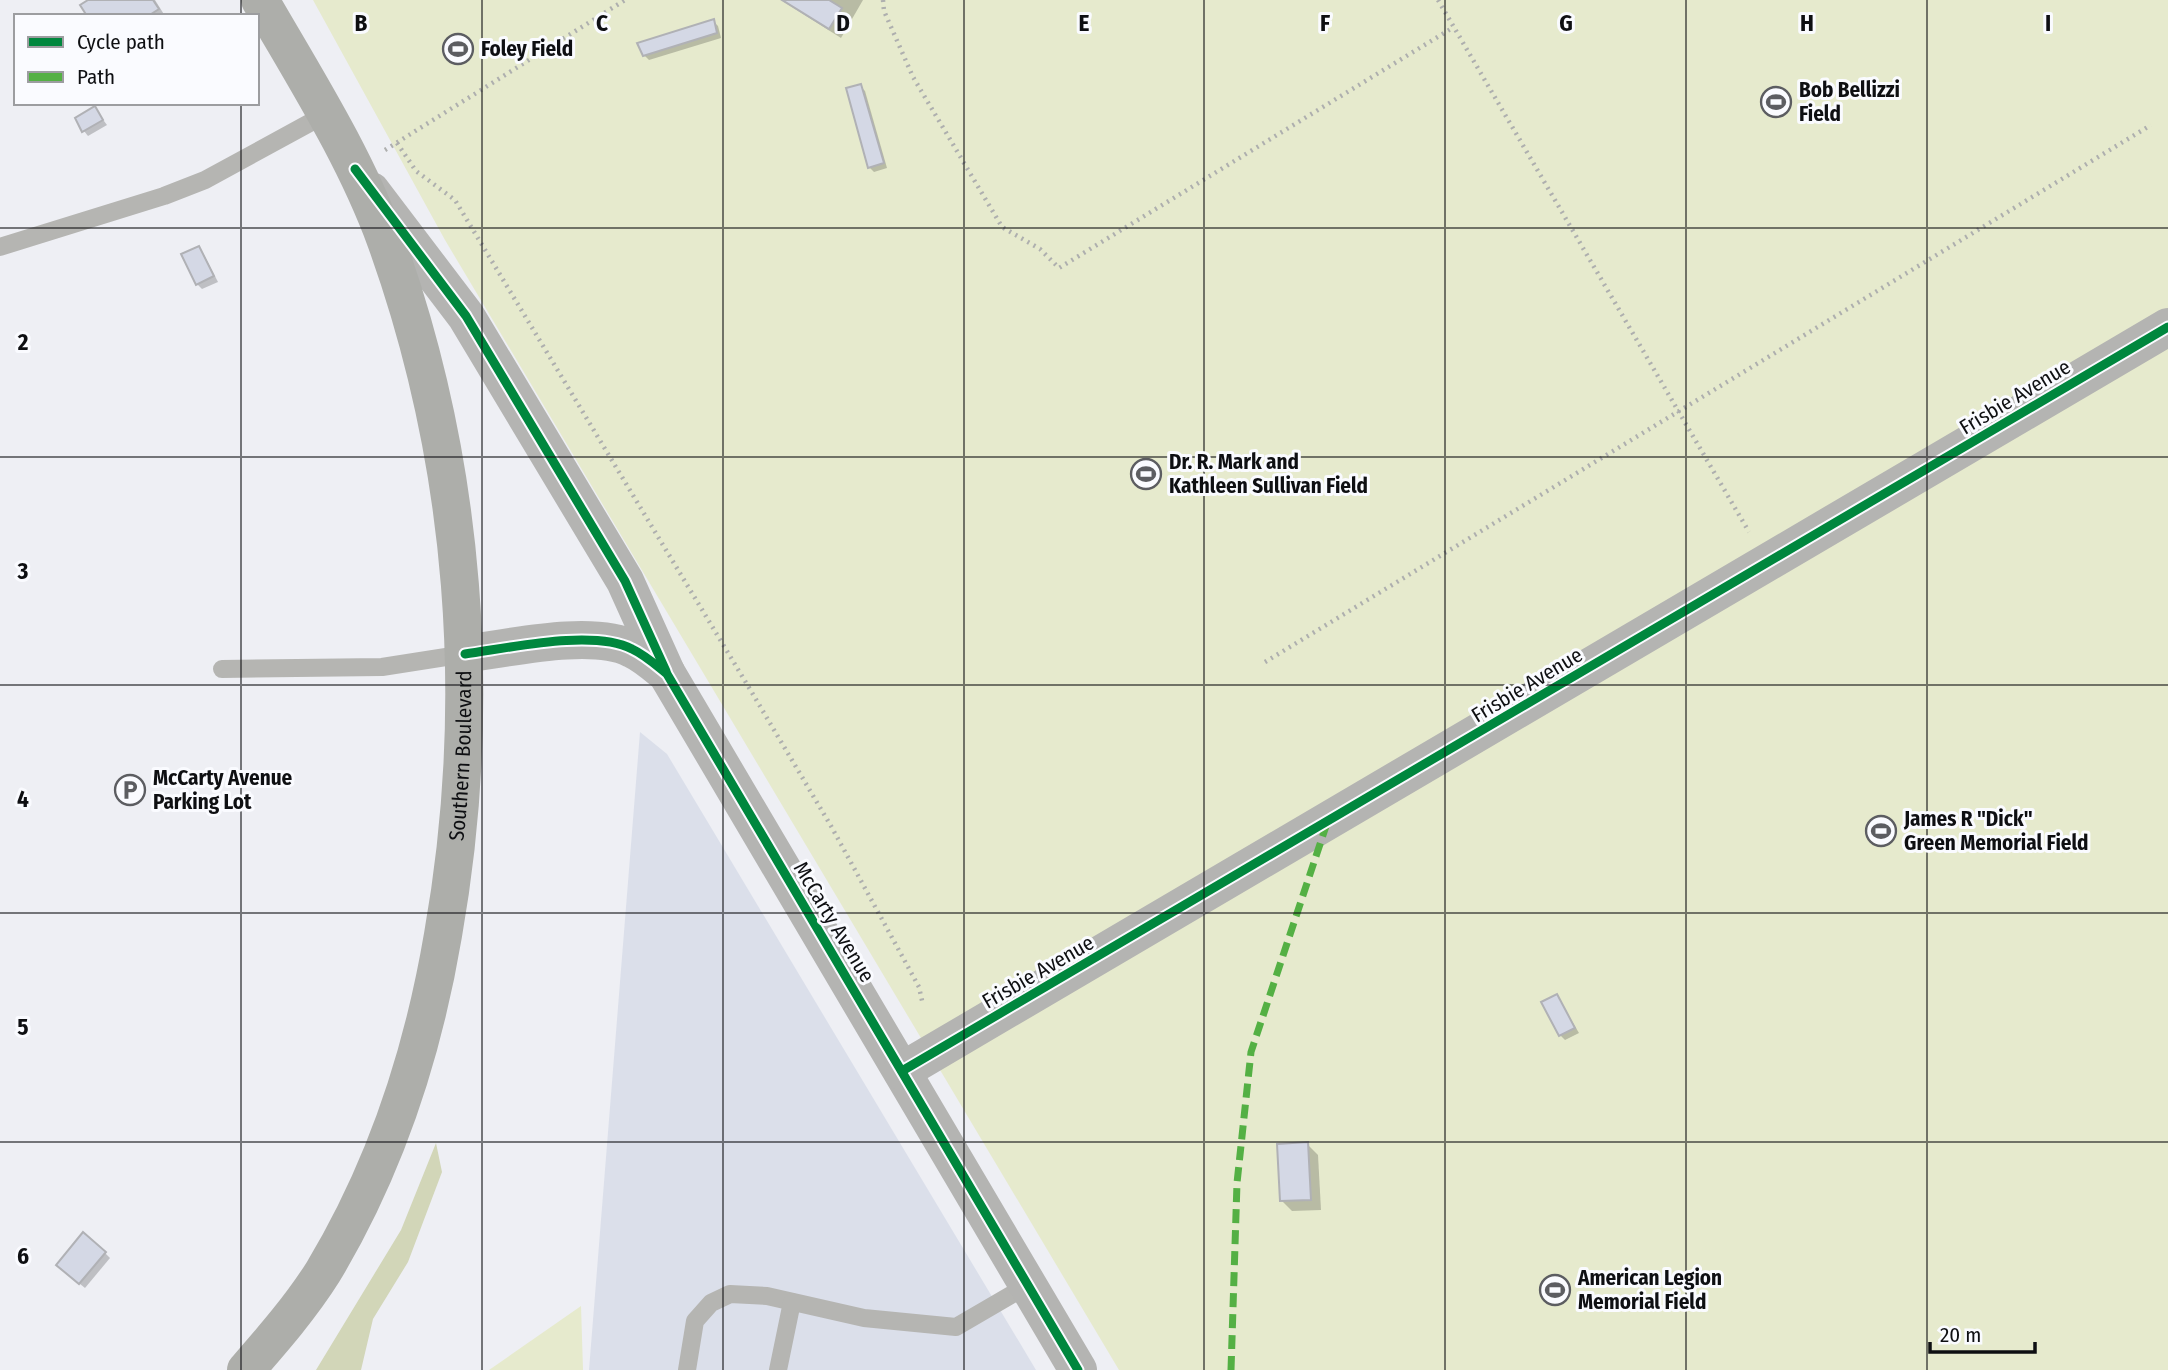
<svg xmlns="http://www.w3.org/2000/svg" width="2168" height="1370" viewBox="0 0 2168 1370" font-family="'Fira Sans Condensed',sans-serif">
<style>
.built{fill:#dbdfea}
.green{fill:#e6eacd}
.forest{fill:#d2d6b8}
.shadow{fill:#0003}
.building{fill:#d4d8e5;stroke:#b0b1b5;stroke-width:2}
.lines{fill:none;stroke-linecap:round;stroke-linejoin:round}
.path{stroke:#aeafae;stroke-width:4.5;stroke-dasharray:2 5;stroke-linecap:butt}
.lane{stroke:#b5b5b2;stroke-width:18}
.secondary{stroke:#b4b4b2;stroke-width:38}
.primary{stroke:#adaeaa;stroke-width:38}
.quiet{stroke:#54b044;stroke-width:7;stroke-dasharray:14 7;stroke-linecap:butt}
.cycleway-casing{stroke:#fafbff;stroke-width:13}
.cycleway{stroke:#00873e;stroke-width:9}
.grid{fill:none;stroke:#0e0f12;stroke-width:2;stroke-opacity:0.55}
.labels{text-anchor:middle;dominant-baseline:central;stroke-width:6;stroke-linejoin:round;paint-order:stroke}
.poi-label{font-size:21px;font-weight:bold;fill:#0e0f12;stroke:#fafbff;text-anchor:start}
.street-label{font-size:21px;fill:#0e0f12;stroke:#fafbff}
.grid-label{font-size:23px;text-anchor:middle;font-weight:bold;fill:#0e0f12;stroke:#fafbff;stroke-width:6;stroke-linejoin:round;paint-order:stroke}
</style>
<rect width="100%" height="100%" fill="#eeeff4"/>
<polygon class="built" points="640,732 667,754 1036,1370 589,1370"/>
<g class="green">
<polygon points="313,0 2168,0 2168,1370 1119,1370 445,240"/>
<polygon points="581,1306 583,1370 489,1370"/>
</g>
<polygon class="forest" points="436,1143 442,1172 408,1262 373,1319 361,1370 316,1370 401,1230"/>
<g class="shadow">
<polygon points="91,0 155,0 165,16 90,16"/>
<polygon points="781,0 863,0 841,38"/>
<polygon points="713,21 718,26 721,38 649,60 644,55"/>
<polygon points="860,86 865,91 887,168 874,172 869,167"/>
<polygon points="95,109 107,125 88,136 84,131"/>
<polygon points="198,248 203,253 218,282 202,289 197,284 183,255"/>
<polygon points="1557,996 1579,1033 1565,1040 1560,1035"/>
<polygon points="1307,1144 1318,1155 1321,1210 1292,1211 1281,1200"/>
<polygon points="105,1253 110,1258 85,1288 63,1270"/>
</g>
<g class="building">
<polygon points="88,0 153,0 159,9 148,16 87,16 80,5"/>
<polygon points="782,0 829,0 842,8 829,29"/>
<polygon points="714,19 717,33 643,56 637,43"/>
<polygon points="861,84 884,163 868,168 846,88"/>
<polygon points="95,106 103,120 82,132 75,118"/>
<polygon points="199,246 214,276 196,285 181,254"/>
<polygon points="1557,994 1575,1028 1559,1036 1541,1002"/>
<polygon points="1308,1142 1311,1200 1280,1201 1277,1144"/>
<polygon points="83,1232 106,1252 79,1284 56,1265"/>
</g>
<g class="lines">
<g class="path">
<polyline points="883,0 884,11 913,77 1002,227 1040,249 1059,268 1454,27"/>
<polyline points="1438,0 1749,532"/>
<polyline points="397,143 416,171 455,200 748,686 831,826 919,987 923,1005"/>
<polyline points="385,150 625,0"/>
<polyline points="1265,662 2151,125"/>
</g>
<g class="lane">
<polyline points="0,247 164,196 205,180 326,114"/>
<polyline points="222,669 382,667 465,654"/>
<polyline points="687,1370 695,1321 711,1303 730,1294 767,1296 864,1318 956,1327 1028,1285"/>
<polyline points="778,1370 792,1302"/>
</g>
<g class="secondary">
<polyline points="371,191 466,316 625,581 666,672"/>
<path d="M465,654C509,648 593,629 632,649C645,655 656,665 667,674L1078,1370"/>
<polyline points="902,1071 2168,327"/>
</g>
<path class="primary" id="s1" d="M246,1370C273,1339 301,1307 323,1272C385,1169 423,1053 443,935C484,703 466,463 386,241C355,156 305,78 260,0"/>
<polyline class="quiet" points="1231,1370 1237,1183 1251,1052 1327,823"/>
<g class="cycleway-casing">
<g id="cycleway">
<polyline points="355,169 466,316 625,581 666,671"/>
<path d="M465,654C509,648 593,629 632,649C645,655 656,665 667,674L1078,1370"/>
<polyline points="902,1071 2168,327"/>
</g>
</g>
<use href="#cycleway" class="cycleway"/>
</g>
<path class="grid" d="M241,0V16M482,0V1370M723,0V1370M964,0V1370M1204,0V1370M1445,0V1370M1686,0V1370M1927,0V1370M241,103V1370M0,228H2168M0,457H2168M0,685H2168M0,913H2168M0,1142H2168"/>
<defs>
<g id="stadium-ring" transform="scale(1.575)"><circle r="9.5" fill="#fafbff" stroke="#5c5d61" stroke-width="1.5"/><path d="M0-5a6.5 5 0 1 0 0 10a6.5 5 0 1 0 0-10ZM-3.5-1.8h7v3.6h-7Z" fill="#5c5d61"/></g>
<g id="parking-ring" transform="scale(1.575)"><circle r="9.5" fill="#fafbff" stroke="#5c5d61" stroke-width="1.5"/><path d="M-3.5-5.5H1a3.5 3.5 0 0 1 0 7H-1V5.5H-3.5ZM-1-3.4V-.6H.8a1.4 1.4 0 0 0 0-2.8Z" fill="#5c5d61"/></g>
</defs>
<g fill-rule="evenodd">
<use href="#stadium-ring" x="458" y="49"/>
<use href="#stadium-ring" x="1776" y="102"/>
<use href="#stadium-ring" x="1146" y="474"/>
<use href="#parking-ring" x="130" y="790"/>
<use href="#stadium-ring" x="1881" y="831"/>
<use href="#stadium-ring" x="1555" y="1290"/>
</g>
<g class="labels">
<g class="poi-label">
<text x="481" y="49">Foley Field</text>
<text x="1799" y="90">Bob Bellizzi<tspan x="1799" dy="24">Field</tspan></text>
<text x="1169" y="462">Dr. R. Mark and<tspan x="1169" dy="24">Kathleen Sullivan Field</tspan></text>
<text x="153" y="778">McCarty Avenue<tspan x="153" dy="24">Parking Lot</tspan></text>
<text x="1904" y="819">James R "Dick"<tspan x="1904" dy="24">Green Memorial Field</tspan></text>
<text x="1578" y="1278">American Legion<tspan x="1578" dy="24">Memorial Field</tspan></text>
</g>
<g class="street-label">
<text transform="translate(2015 397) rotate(-31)">Frisbie Avenue</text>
<text transform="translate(1527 685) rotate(-31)">Frisbie Avenue</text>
<text stroke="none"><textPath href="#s1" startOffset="665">Southern Boulevard</textPath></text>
<text transform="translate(834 922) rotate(59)">McCarty Avenue</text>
<text transform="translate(1038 972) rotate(-30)">Frisbie Avenue</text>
</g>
</g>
<g class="grid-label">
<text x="361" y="31">B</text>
<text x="602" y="31">C</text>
<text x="843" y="31">D</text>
<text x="1084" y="31">E</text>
<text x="1325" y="31">F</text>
<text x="1566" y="31">G</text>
<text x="1807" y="31">H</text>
<text x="2048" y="31">I</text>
<text x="23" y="350">2</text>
<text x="23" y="579">3</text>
<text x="23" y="807">4</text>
<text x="23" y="1035">5</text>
<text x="23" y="1264">6</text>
</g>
<rect x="14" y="14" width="245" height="91" fill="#fafbff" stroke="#9c9da0" stroke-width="2"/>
<rect x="28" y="37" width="35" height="10" fill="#00873e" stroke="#9c9da0" stroke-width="2"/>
<text x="77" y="49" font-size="21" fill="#0e0f12">Cycle path</text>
<rect x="28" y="72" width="35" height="10" fill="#54b044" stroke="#9c9da0" stroke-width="2"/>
<text x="77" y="84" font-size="21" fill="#0e0f12">Path</text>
<path d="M1930 1342v10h105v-10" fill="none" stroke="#0e0f12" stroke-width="3.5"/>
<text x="1940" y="1342" font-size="21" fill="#0e0f12" stroke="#fafbff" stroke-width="5" paint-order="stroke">20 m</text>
</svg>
